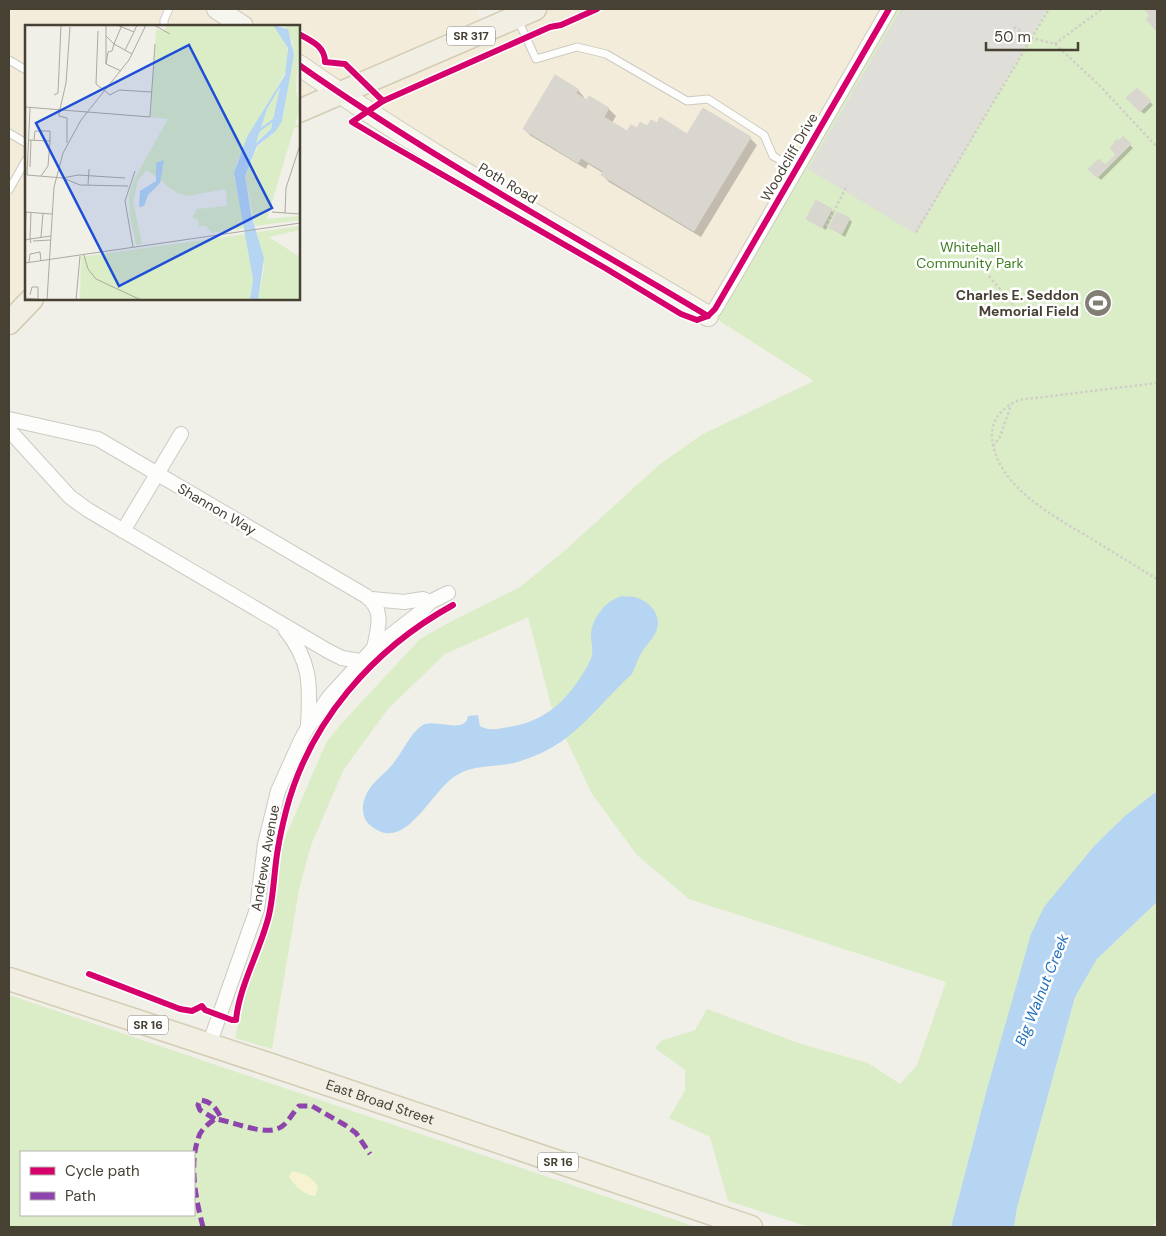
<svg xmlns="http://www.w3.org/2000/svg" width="1166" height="1236" viewBox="0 0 1166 1236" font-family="'DM Sans',sans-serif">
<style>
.commercial{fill:#f4ecda}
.green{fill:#dbedc6;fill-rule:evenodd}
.sand{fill:#f7f2d0}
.parking{fill:#e0ded8}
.water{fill:#b5d5f2}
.shadow{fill:#0003}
.building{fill:#d8d6cf;stroke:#d9d6ce}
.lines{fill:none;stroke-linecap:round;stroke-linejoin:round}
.lane-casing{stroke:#cccac3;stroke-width:9}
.street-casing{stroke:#cccac3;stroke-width:16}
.secondary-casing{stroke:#d0cdbe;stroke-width:22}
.primary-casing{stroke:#d4cdb4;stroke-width:25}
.path{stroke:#d1cec9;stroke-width:2.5;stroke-dasharray:2.5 2.5;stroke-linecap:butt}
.lane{stroke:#fdfdfc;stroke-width:7}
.street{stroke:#fdfdfc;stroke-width:14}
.secondary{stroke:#f6f5ee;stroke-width:20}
.primary{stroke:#f1eee3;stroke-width:22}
.quiet{stroke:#8e44ad;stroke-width:5;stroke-dasharray:10 5;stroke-linecap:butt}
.cycleway-casing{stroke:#fff;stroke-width:9}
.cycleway{stroke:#d6006c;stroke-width:6}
.labels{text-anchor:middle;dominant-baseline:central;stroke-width:5;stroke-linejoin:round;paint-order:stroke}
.shield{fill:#fff;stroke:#7e7a71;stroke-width:1}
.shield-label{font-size:12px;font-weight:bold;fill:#474134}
.street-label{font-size:14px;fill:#474134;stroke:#fff}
.park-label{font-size:14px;fill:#3e7f22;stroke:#fff}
.poi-label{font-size:14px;font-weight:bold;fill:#474134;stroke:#fff;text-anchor:end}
.water-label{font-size:15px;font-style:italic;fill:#2370bd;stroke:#fff}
.inset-river{fill:none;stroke:#b5d5f2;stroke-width:2.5}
.inset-road{fill:none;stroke:#aca9a0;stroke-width:1}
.view{fill:#1d4ed8;fill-opacity:0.15;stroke:#1d4ed8;stroke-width:2.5}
.inset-edge{fill:none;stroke:#474134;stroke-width:2.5}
</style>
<rect width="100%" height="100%" fill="#f0efe8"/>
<polygon class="commercial" points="9,9 476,9 485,30 529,9 896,9 715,318 339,89 299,108 299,26 26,26 26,299 9,325"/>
<g class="green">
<polygon points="896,9 1157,9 1157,791 1126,815 1095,845 987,1089 951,1227 809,1227 728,1201 710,1137 669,1118 685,1090 685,1070 655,1048 661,1041 695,1030 707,1009 798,1043 868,1063 900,1084 917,1065 946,982 689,899 637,855 592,794 552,709 528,617 445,654 388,709 344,769 311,845 299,890 272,1049 235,1038 281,847 326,743 341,724 420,639 452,621 520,587 562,553 659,465 701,435 814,381 715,318"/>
<polygon points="1157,902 1157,1221 1151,1227 1014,1227 1017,1208 1075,997 1097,959"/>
<path d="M9,995L696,1227H9ZM21,1152H194V1215H21Z"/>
</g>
<path class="sand" d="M292,1171C302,1173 315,1177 318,1189L315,1196C304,1195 295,1186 289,1177Z"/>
<polygon class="parking" points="901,9 1047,9 916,234 808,169"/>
<g class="water">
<path d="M622,596C626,597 631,596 634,597C648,600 662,614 657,629C655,637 646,645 642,652C637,659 636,667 632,674C600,703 575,741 534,756C526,759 517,763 508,764C491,767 473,765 457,775C433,788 410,845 379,831C375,829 370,826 367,822C361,814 362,802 367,793C373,781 384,775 392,765C401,755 413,728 425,724C437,720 466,734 468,716L478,715L480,726C489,732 504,728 514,726C545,720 565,702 582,675C586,669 590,662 592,655C593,648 591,642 591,635C592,618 606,600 622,596Z"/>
<polygon points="1157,791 1157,902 1097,959 1075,997 1017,1208 1014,1227 951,1227 987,1089 1031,934 1044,907 1095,845 1126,815"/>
</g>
<g class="shadow">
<polygon points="556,77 578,90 584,97 583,99 587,101 589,98 609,109 616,116 612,123 628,132 647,128 688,135 750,138 757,145 701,237 609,182 602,175 603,173 588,164 586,169 531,136 524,129"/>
<polygon points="1137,89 1153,105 1144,114 1128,98"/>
<polygon points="1123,138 1133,148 1101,180 1090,169 1105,167 1118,155 1119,142"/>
<polygon points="831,210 834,213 826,230 808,219"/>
<polygon points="849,219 852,222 845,237 831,228"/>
</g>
<g class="building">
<polygon points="1144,9 1157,9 1157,32 1146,19 1150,16"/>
<polygon points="555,75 578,89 576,93 587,100 589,96 609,108 604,117 627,131 631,125 637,128 640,122 647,126 651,120 657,123 660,117 687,134 703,108 751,137 694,231 601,175 603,171 581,158 578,163 523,129"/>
<polygon points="1137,88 1151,101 1140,112 1126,98"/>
<polygon points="1123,136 1131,144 1097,178 1088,169 1099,159 1105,165 1116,155 1110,148 1115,143 1114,142 1117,139 1119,141"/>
<polygon points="816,200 832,209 822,228 806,219"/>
<polygon points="837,212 850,218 842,234 829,228"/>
</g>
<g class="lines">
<g class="lane-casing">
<g id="lane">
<polyline points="518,20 536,59 577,47 606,54 687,101 708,99 764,135 773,156 796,169"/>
<polyline points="164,26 164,20 169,9"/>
<polyline points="9,60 26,70"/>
<polyline points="9,133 26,143"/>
<polyline points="9,190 26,160"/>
</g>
</g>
<g class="street-casing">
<g id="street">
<polyline points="708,316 715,309 734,277 889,9"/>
<path d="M9,419L98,439L366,596C385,610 378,628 374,648"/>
<polyline points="9,430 70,497 88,510 328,651 342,658 360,661"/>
<polyline points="123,531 181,434"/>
<polyline points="372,599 404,602 423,599 430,602"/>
<path d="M285,629C312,663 310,685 308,726"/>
<polyline points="209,1045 257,909 265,844 278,791 301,740 308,727 329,697 374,648 422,611 430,602 448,593"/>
</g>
</g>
<g class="secondary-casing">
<g id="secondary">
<polyline points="217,9 243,26"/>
<path d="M299,65C430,157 571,234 708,316"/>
</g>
</g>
<g class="primary-casing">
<g id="primary">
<polyline points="299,111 535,9"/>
<polyline points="9,323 32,299"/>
<path id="s1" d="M9,979L265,1063L751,1227"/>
</g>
</g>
<g class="path">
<polyline points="1014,27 1032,38 1055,44 1099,85 1157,147"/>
<polyline points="1055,44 1102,9"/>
<polyline points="827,226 847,185"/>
<polyline points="916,232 1049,9"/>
<polyline points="989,276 1015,307"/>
<path d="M1157,383L1019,400C1003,407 991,419 992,437C995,486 1055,517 1092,539C1114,553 1136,566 1157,579"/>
<polyline points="993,446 1000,437 1011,405"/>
</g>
<use href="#lane" class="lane"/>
<use href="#street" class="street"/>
<use href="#secondary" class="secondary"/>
<use href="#primary" class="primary"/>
<g class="quiet">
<path d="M215,1119L200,1110L198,1105L200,1100C212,1101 216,1109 222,1119"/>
<path d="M203,1227C196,1200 189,1166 198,1139C200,1130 208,1124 215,1119C233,1121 265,1137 281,1127C288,1123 293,1112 299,1106H312L345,1125L356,1133L370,1154"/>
</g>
<g class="cycleway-casing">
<g id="cycleway">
<path d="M299,34C311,41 325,46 325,62L345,64L383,101L352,122L389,144L605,268L681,314L697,320L708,316L715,309L889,9"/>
<path d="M299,65C430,157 571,234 708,316"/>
<polyline points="383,101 550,27 561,25 597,9"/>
<path d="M89,974L180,1009L192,1011L202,1006L205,1010L232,1020H236C239,986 261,949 269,915C274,893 274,870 278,848C280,836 283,823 286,811C309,722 373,649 453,605"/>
</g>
</g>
<use href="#cycleway" class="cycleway"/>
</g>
<defs>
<g id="stadium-disc" transform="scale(1.4375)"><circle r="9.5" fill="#827e73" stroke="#fff"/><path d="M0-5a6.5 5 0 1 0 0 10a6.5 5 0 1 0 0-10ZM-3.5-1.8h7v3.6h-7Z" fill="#fff"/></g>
</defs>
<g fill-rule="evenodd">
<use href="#stadium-disc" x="1098" y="303"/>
</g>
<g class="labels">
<g class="shield">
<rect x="447" y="26.5" width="48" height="19" rx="4"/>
<rect x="128" y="1015.5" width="40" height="19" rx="4"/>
<rect x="538" y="1152.5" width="40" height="19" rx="4"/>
</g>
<g class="shield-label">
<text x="471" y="36">SR 317</text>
<text x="148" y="1025">SR 16</text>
<text x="558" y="1162">SR 16</text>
</g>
<g class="street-label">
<text transform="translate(789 157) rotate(-60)">Woodcliff Drive</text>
<text transform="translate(508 183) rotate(31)">Poth Road</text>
<text transform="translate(217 509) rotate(30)">Shannon Way</text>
<text transform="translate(265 858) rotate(-80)">Andrews Avenue</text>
<text stroke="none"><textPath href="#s1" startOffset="391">East Broad Street</textPath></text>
</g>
<g class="park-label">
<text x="970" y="247">Whitehall<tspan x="970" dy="16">Community Park</tspan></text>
</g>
<g class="poi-label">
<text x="1079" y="295">Charles E. Seddon<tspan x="1079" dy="16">Memorial Field</tspan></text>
</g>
<g class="water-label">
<text transform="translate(1042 990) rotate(-68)">Big Walnut Creek</text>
</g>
</g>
<g transform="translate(25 25)">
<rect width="275" height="275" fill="#f0efe8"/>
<path d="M142,0H248L262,18V44L212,136L209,152L220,203L187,208L181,201H174L173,194L167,193L172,184L202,181L201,164L162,171L152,168L122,145L113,155L108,177L117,219L111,220L105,191L104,171L109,155L143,94L126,92L131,4L139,6ZM259,0H275L271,65L275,85L270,98L275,102L269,103L242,194L275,191V195L230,201L220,151L233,121L251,106L259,89L268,18ZM255,62L246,104L231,118L242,84ZM275,201V205L244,212L275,232V275H233L239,242L232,207ZM221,209L228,254L225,275H55L56,232Z" fill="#dbedc6"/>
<path d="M248,0L263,4L269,30L257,96L251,106L232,121L220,151L226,189L239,233L233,275H225L228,254L209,148L222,112L260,50L263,23ZM255,62L246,104L231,118L242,84ZM139,135L135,158L123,170L119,181L114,182L115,166L131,156V138Z" fill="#b5d5f2" fill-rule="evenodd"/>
<path class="inset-river" d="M232,107L250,94M230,275L235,247L230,230"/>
<path class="inset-road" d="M81,0V11L89,19L87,26L83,27L81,39L96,46M92,0L109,7L112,0M97,0L89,19L107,29M129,0L145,9M73,6L71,59L85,70L94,65L127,67M81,11V39M100,25L109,7M29,70L33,68L36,0M0,82L125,92L130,19M5,83L2,150L38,153L55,160L103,161M34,84V91L42,93V118M35,84L41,58L45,2M3,115L25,116L23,141L16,151M9,115L10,106H25V116M5,142L6,115M38,153L53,150L100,153M63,160L64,144M0,187L27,189M247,187L275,189M260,188L261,163L275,120M0,208L1,187M16,212L18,188M0,215L5,214L6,187M8,216L26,215M6,218L5,214L26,211M108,222L100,176L110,146M59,230L63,244L71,254L116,275M4,237L5,229L15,227L16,236M0,238L275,198M5,270L7,262H13V274M0,273L21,275M22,275L29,162L38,128L56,95L104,35L121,0M51,275L55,231"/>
<path class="view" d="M164,20L247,183L94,261L11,98Z"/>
<rect width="275" height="275" class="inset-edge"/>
</g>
<rect width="1166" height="1236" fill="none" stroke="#474134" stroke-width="20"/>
<rect x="20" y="1151" width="175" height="65" fill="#ffffff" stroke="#b5b3ae"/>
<rect x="30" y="1167" width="25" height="8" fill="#d6006c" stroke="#b5b3ae"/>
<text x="65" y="1176" font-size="15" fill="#474134">Cycle path</text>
<rect x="30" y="1192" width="25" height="8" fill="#8e44ad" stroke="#b5b3ae"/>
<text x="65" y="1201" font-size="15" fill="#474134">Path</text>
<path d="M986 42v8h92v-8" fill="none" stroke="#474134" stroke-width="2.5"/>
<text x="994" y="42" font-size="15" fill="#474134" stroke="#ffffff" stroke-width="4" paint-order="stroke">50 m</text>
</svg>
